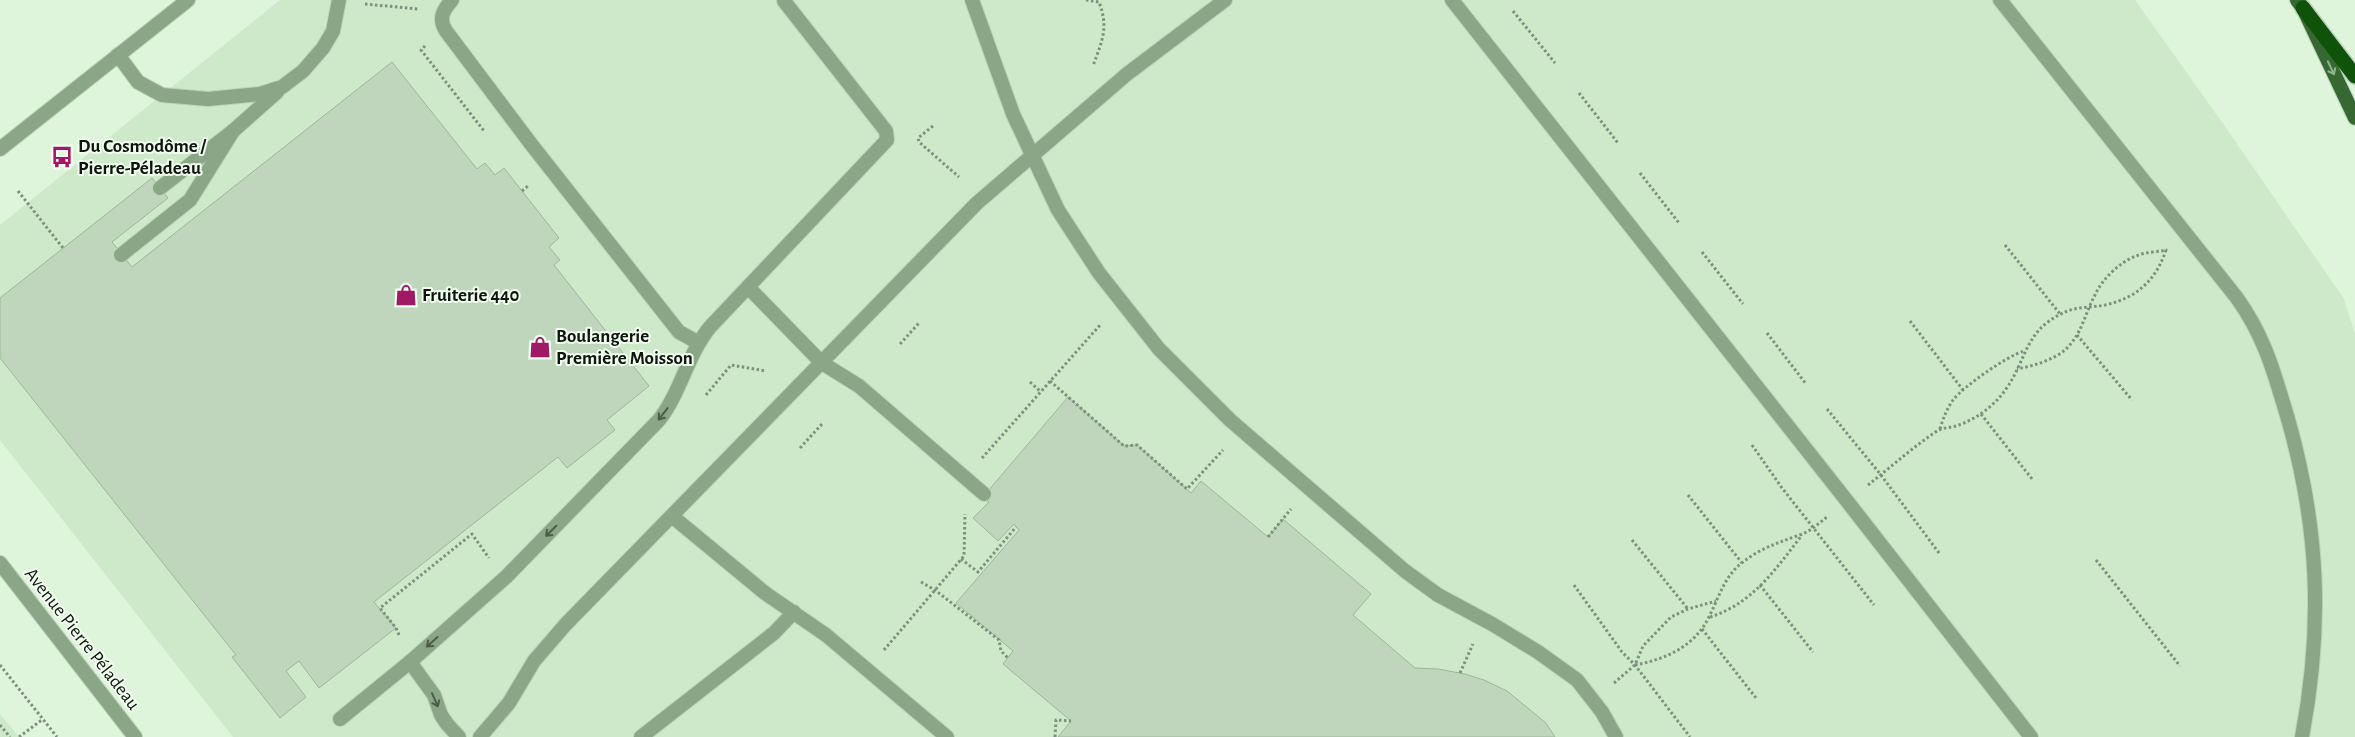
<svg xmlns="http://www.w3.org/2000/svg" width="2355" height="737" viewBox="0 0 2355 737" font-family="'Alegreya Sans',sans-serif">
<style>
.built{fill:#cde9ca}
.building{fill:#bfd5bc;stroke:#9fb59c}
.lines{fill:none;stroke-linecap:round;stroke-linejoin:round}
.service-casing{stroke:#bdd0ba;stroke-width:16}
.minor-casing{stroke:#bdd0ba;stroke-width:16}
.primary-casing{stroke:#bdd0ba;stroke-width:16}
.motorway-casing{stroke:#bdd0ba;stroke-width:18}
.path{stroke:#7f8f7d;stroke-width:3;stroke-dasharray:2.5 2.5;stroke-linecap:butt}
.service{stroke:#8aa686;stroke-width:14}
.minor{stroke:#8aa686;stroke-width:14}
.primary{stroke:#356931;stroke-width:14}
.motorway{stroke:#0f530a;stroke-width:15}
.oneway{stroke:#93b490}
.oneway2{stroke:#4c5e4a}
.labels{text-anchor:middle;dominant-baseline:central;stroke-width:4;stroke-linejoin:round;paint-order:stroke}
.poi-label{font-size:19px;font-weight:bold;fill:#0e150d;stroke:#f1ffef;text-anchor:start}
.street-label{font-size:19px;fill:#0e150d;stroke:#f1ffef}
</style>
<rect width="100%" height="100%" fill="#def4db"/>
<g class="built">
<polygon points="280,0 2135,0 2224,125 2344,299 2355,334 2355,737 233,737 0,440 0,225"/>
<polygon points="0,714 19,737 0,737"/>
</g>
<g class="building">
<polygon points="392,62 477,169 485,163 495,175 504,168 522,191 559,238 549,247 560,260 554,265 649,386 607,420 615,430 567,468 558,457 374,602 396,628 319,688 299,661 286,671 306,697 280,718 232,657 236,655 0,358 0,298 152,178 168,198 112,242 132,267"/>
<polygon points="1068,397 1124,446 1137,445 1191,493 1201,481 1268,537 1283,519 1371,594 1353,615 1415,668 1438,669 1465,674 1484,680 1507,691 1546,723 1555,737 1058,737 1071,721 1003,664 1013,651 956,603 1019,530 1014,524 998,541 973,518 989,502 982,498"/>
</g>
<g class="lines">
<g class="service-casing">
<g id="service">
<path d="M452,0C443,10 438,19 446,31L531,144L679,332L699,343"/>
<polyline points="972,0 1013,114 1058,210 1099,273 1159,349 1230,420 1405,571 1438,595 1492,624 1538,652 1577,680 1602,712 1616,737"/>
<polyline points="1452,0 1847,501 2031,737"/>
<path d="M2000,0L2237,298C2266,339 2274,373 2288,419C2319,528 2323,626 2302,737"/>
<polyline points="118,55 138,82 162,95 208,99 260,94 282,87 303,71 323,48 333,31 339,0"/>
<polyline points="160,188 233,131 277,92"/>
<polyline points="121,255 190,200 233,131"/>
<polyline points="748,287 822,363 859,386 984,494"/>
<polyline points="673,517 765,593 826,635 947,737"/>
<polyline points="410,662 434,695 441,715 447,724 459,737"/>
<path d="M340,719L410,662L506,577L659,420C681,392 687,355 710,327L887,140L886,131L784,1"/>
<polyline points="480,737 509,703 534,661 566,624 977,203 1127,74 1225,0"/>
<polyline points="641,737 774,633 794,612"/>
</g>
</g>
<g class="minor-casing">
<g id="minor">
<polyline points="0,149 188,0"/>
<polyline points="0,563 135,737"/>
</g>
</g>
<g class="primary-casing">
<polyline id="primary" points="2297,0 2303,8 2355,118"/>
</g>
<g class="motorway-casing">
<polyline id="motorway" points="2303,8 2355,76"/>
</g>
<g class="path">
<path d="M1086,0L1099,2C1109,28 1102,41 1093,66"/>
<polyline points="365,4 418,9"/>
<polyline points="1513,11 1555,63"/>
<polyline points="425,46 421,50 484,131"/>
<polyline points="1579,93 1618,143"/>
<polyline points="933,126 918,138 919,142 959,177"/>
<polyline points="1640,173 1679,223"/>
<polyline points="18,191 63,248"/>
<polyline points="522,191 528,186"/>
<polyline points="2005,245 2060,314"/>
<polyline points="1702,252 1743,304"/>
<polyline points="1910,321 1963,390"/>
<polyline points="1767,333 1806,384"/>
<polyline points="2077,335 2132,400"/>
<polyline points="900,344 919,323"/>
<polyline points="1050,381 1124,446 1137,445 1187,489 1223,450"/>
<polyline points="1030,382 1041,392"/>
<polyline points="706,395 731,365 766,371"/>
<polyline points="1827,409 1881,475 1939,553"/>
<polyline points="1981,414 2032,479"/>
<path d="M1940,429C1943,418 1947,409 1953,400C1964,386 2007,356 2024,351"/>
<polyline points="1752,445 1782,488 1874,605"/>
<polyline points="800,448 822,424"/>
<polyline points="982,458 1101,324"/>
<path d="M1868,485C1891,467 1913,447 1937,431C1943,427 1952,428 1959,425C1978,418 1995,405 2006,389C2026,361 2025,331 2061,314C2075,306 2090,308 2105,305C2137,298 2156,280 2166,250C2157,252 2145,252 2136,256C2120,262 2102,279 2095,295C2085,313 2082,334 2066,349C2054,360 2033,366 2017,369"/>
<polyline points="1688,495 1742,563"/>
<polyline points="1268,537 1291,509"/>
<polyline points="1632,540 1688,609"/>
<polyline points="961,559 978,572 1016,527"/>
<polyline points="2096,560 2180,666"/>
<polyline points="921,582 935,590 999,640 1001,651 1008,658"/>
<polyline points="1574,585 1622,652 1635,665 1690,737"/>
<polyline points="1760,585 1813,652"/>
<path d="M1710,617C1752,604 1776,569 1802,535"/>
<polyline points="1702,629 1756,698"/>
<polyline points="399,635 396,628 380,608 472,534 489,558"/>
<polyline points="884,650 964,556 965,514"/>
<polyline points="0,665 57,737"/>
<path d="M1635,665C1666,659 1694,647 1709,617C1719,597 1725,575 1743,562C1762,547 1781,542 1802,534C1811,531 1819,523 1827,517"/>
<polyline points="1460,673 1473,644"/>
<polyline points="1614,683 1635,665 1643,646 1671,617 1688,609 1716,601"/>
<polyline points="0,725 10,737"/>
<polyline points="19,737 43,719"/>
<polyline points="1055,737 1056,720 1071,721"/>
</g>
<use href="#service" class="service"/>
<use href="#minor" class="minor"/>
<use href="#primary" class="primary"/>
<use href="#motorway" class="motorway"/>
</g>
<defs><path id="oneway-shaft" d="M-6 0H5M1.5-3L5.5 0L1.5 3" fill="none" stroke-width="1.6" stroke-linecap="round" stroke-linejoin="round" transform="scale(1.25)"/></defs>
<use class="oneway" href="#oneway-shaft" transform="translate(2331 68) rotate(65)"/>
<g class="oneway2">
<use href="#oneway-shaft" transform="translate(663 414) rotate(128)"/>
<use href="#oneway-shaft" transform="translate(551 531) rotate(135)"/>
<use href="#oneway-shaft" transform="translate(432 642) rotate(138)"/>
<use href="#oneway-shaft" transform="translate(435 700) rotate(66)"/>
</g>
<defs>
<g id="bus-bare" transform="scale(1.725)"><path d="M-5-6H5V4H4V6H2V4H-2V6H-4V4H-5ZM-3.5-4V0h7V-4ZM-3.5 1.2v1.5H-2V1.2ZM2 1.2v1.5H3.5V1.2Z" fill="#9f1967" stroke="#f1ffef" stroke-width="2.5" paint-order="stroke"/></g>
<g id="shop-bare" transform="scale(1.725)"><path d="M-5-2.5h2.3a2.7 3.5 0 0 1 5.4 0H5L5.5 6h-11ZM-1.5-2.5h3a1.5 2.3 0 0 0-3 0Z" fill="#9f1967" stroke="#f1ffef" stroke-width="2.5" paint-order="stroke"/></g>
</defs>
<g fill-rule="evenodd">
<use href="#bus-bare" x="62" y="157"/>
<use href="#shop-bare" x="406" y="295"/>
<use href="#shop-bare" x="540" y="347"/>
</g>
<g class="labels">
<g class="poi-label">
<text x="78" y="146">Du Cosmodôme /<tspan x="78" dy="22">Pierre-Péladeau</tspan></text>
<text x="422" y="295">Fruiterie 440</text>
<text x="556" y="336">Boulangerie<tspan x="556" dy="22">Première Moisson</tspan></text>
</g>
<g class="street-label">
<text transform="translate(82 639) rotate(52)">Avenue Pierre Péladeau</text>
</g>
</g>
</svg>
